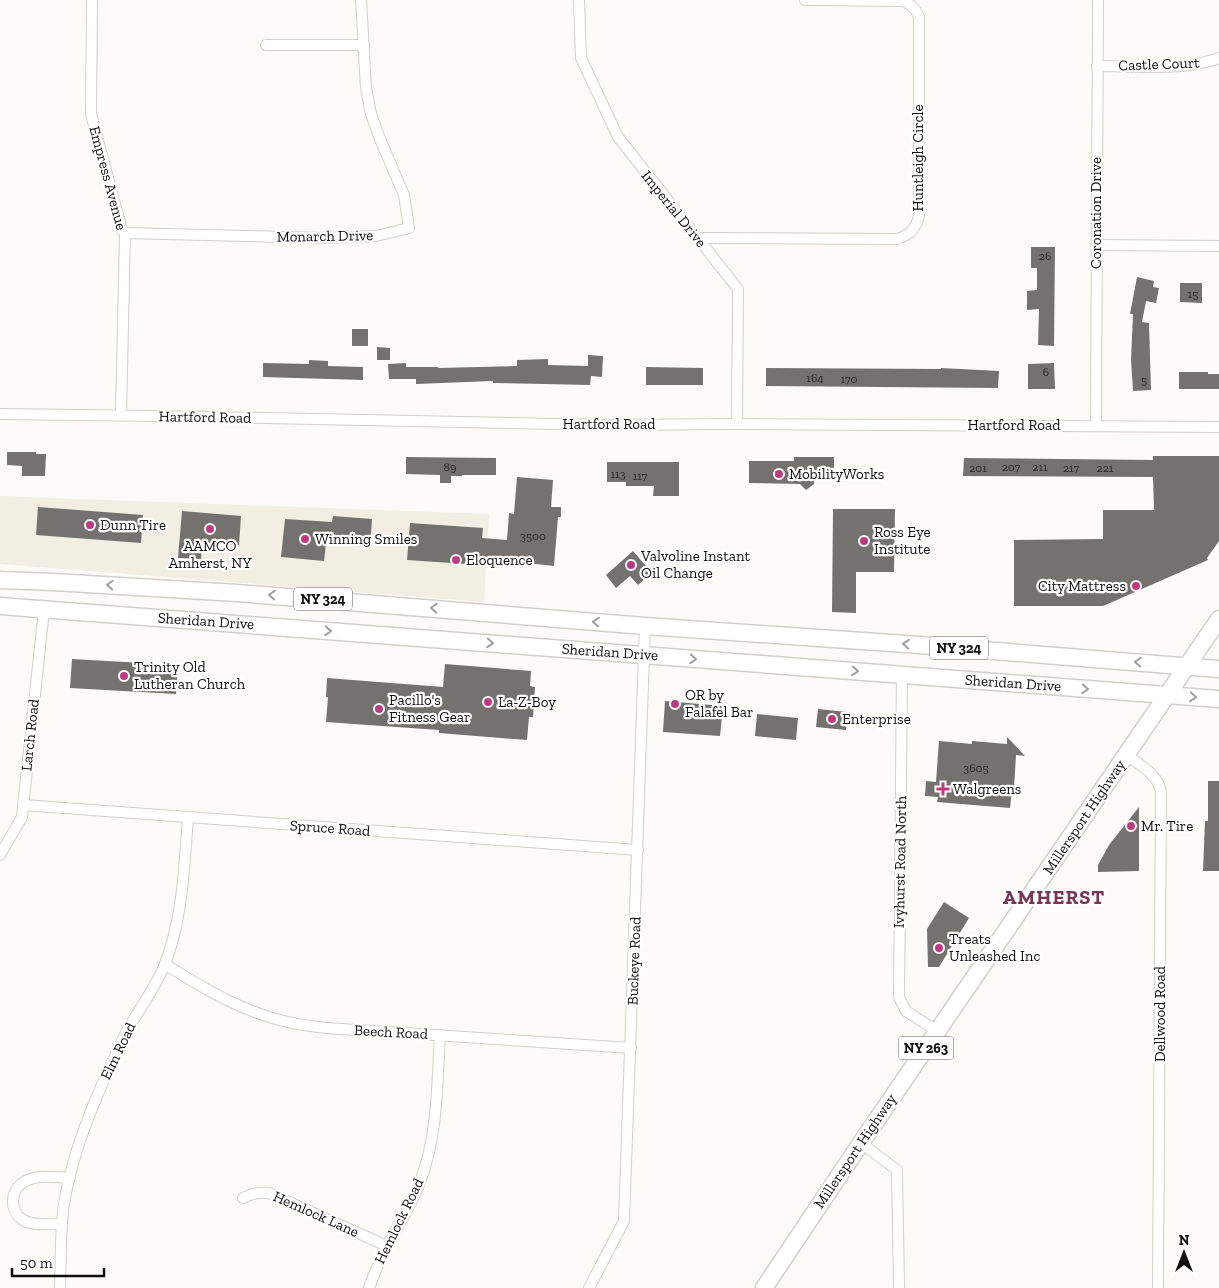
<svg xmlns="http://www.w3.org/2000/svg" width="1219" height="1288" viewBox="0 0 1219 1288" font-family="'Zilla Slab',serif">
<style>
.built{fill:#f2eee4}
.building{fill:#74726f}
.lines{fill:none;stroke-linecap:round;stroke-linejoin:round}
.street-casing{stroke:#d1d0cc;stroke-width:12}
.primary-casing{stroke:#d1d0cc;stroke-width:19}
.street{stroke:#fff;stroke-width:10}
.primary{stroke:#fff;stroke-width:16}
.oneway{stroke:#9f9f9f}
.poi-dot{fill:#bd3a81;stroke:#fff;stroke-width:2}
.labels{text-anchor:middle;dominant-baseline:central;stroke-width:4.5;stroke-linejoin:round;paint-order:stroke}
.number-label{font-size:12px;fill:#282826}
.shield{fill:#fff;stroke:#575756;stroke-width:1}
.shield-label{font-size:14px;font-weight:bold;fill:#0f0f0e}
.street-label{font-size:15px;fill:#0f0f0e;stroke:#fff}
.poi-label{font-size:15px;fill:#0f0f0e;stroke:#fff;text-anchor:start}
.district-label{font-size:20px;font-weight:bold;letter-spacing:1px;fill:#773656;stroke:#fff}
</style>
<rect width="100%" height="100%" fill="#fcfbf7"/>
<polygon class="built" points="0,496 489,514 484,602 0,564"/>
<g class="building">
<polygon points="1031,247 1055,247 1054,346 1038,345 1039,309 1027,310 1027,291 1037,290 1037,268 1031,268"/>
<polygon points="1137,277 1154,281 1153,287 1159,288 1156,303 1146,301 1142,322 1149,323 1151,390 1133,391 1131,360 1133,314 1130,314"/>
<polygon points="1180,283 1202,283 1202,303 1180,302"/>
<rect x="352" y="329" width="16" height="17"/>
<polygon points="377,347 390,348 390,360 377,360"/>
<polygon points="588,355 603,356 602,377 591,376 590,385 493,383 493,381 416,384 416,379 389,379 388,364 406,363 406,367 438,367 438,368 517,366 517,360 548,359 548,365 588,366"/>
<polygon points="309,360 328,361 328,366 363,367 363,380 263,377 263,363 309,364"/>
<polygon points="1054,363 1055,389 1028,389 1028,364"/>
<polygon points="646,367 703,368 703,385 646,385"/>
<polygon points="766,368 941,369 941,368 999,371 998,388 766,386"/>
<polygon points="1179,372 1208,372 1208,374 1219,374 1219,389 1179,389"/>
<polygon points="7,452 36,452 36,454 46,454 45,476 22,476 22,466 7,465"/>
<polygon points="1153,456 1219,456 1219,541 1207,558 1208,560 1103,606 1014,606 1014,540 1103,539 1103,510 1154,510 1153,477 963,476 964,458 1153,460"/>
<polygon points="406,457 496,458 496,475 462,475 462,476 451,476 451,483 440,483 440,475 406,474"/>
<polygon points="794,457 834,457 834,472 813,472 814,484 806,490 800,484 749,483 749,461 794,461"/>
<polygon points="607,462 679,462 679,496 653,496 654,486 626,486 626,482 607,482"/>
<polygon points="517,477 553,480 551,507 561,507 561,517 558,517 554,566 481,558 481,565 407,560 410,523 483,528 482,538 507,540 509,513 514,514"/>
<polygon points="38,507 143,515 141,543 36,535"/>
<polygon points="833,509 895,509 894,572 856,572 856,613 832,612"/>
<polygon points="182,511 241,516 239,545 202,543 201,559 178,558"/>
<polygon points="333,516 372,519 370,547 326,544 324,561 281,557 285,519 332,522"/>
<polygon points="633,551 652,573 638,585 630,576 616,588 606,575"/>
<polygon points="72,659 178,665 176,694 70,688"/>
<polygon points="445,664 531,671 530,686 535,687 533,717 529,717 527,740 439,733 439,730 326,722 328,697 326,697 327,678 443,687"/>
<polygon points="665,701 723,706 720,736 663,732"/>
<polygon points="818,709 847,712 846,730 816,727"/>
<polygon points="757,714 798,718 796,740 755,736"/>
<polygon points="1007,737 1025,756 1016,755 1014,789 1012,789 1010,808 937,802 938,797 925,796 926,781 936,782 939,741 972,744 972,741 1007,744"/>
<polygon points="1208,781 1219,781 1219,871 1203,871 1205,821 1208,821"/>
<polygon points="1139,807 1139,871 1098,872 1098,865 1109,845"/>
<polygon points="944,902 969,918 939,967 928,967 927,929"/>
</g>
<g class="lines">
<g class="street-casing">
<g id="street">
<polyline points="92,0 91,114 122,230 125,233 121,415"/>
<polyline points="579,0 581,58 618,137 738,289 737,424"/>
<polyline points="266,45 364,45"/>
<path d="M1097,66C1133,66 1186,71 1219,58"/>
<polyline points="125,233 326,238 376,236 409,228 404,195 380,139 371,114 366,88 361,0"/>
<path d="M697,238L897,239C910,235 916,229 919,216V17C915,8 912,5 903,1L805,0"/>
<polyline points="1096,245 1219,246"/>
<polyline points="0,414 160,416 613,425 737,424 1219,427"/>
<polyline points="1096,426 1098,0"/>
<polyline points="902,674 899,997 906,1011 937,1031"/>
<path d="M1126,754C1139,765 1160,775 1161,793L1158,1288"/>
<polyline points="23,805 638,850"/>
<polyline points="0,855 22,817 44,609"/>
<path d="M165,964C198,985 231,1005 269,1017C313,1031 359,1029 404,1033C480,1038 555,1043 631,1048"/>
<polyline points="861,1143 897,1170 899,1288"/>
<path d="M243,1198C252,1193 259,1192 269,1193L387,1246"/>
<path d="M62,1224C50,1224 33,1226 23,1220C9,1211 10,1190 24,1182C36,1174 56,1177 70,1178"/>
<path d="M60,1288C61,1260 60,1232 64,1204C73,1147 99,1089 124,1037C136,1012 155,990 165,964C183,917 184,867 188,818"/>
<path d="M369,1288C374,1274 380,1260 387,1246C398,1225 412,1205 420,1182C438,1135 437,1084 440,1035"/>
<polyline points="589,1288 624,1221 645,626"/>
</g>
</g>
<g class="primary-casing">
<g id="primary">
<polyline points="0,580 54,582 237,593 645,626 920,645 1219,669"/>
<polyline points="0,606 1219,699"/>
<polyline points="764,1288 861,1143 1219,619"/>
</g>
</g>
<use href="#street" class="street"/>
<use href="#primary" class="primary"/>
</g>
<defs><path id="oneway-chevron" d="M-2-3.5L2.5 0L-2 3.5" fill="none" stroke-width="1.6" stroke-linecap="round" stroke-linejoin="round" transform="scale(1.25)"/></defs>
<g class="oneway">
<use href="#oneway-chevron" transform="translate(110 585) rotate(-177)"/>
<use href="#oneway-chevron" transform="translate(272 595) rotate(-176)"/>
<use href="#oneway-chevron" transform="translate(434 608) rotate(-175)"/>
<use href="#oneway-chevron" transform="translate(596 622) rotate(-175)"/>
<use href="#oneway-chevron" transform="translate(328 631) rotate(5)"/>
<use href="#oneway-chevron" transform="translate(490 643) rotate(4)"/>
<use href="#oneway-chevron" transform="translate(906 644) rotate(-176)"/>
<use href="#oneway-chevron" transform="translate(693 659) rotate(4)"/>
<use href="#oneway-chevron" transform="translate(1138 662) rotate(-175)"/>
<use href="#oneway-chevron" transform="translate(855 671) rotate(4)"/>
<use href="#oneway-chevron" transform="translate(1085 689) rotate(4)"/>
<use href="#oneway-chevron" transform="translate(1193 697) rotate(5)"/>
</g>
<g class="poi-dot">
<circle cx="779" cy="474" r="5"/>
<circle cx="90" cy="525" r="5"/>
<circle cx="210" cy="529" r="5"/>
<circle cx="305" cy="539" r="5"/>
<circle cx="864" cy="541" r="5"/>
<circle cx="456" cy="560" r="5"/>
<circle cx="631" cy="565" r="5"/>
<circle cx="1136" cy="586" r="5"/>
<circle cx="124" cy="676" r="5"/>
<circle cx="488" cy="702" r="5"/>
<circle cx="675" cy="704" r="5"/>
<circle cx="379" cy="709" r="5"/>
<circle cx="832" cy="719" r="5"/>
<path d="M940.5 781.5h5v5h5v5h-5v5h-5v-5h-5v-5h5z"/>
<circle cx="1131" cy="826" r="5"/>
<circle cx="939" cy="948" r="5"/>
</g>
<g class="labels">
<g class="number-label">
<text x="1045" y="256">26</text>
<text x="1193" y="294">15</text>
<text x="1046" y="372">6</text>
<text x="815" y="378">164</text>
<text x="849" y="379">170</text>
<text x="1144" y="380">5</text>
<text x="450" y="467">89</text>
<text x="1011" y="467">207</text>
<text x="1040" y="467">211</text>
<text x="978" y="468">201</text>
<text x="1071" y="468">217</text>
<text x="1105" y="468">221</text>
<text x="618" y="474">113</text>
<text x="640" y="476">117</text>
<text x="533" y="536">3500</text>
<text x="976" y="768">3605</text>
</g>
<g class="shield">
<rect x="294" y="587.5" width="58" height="23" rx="4"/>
<rect x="930" y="636.5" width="58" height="23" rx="4"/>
<rect x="898.5" y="1036.5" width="55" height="23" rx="4"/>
</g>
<g class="shield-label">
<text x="323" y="599">NY 324</text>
<text x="959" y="648">NY 324</text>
<text x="926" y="1048">NY 263</text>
</g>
<g class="street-label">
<text transform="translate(1159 64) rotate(-2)">Castle Court</text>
<text transform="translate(918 158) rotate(-90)">Huntleigh Circle</text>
<text transform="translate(108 178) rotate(75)">Empress Avenue</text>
<text transform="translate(674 209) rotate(51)">Imperial Drive</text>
<text transform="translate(1096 213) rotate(-90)">Coronation Drive</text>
<text transform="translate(325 236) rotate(-1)">Monarch Drive</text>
<text transform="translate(205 417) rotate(1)">Hartford Road</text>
<text x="609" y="424">Hartford Road</text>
<text x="1014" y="425">Hartford Road</text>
<text transform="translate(206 621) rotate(4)">Sheridan Drive</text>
<text transform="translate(610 652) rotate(4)">Sheridan Drive</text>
<text transform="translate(1013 683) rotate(4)">Sheridan Drive</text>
<text transform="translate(30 735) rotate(-84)">Larch Road</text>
<text transform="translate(1084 817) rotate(-56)">Millersport Highway</text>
<text transform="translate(330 828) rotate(4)">Spruce Road</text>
<text transform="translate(900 862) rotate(-89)">Ivyhurst Road North</text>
<text transform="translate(634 961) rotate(-88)">Buckeye Road</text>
<text transform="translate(1160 1014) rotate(-90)">Dellwood Road</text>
<text transform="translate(391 1032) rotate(3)">Beech Road</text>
<text transform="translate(118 1051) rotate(-64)">Elm Road</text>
<text transform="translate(855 1151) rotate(-56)">Millersport Highway</text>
<text transform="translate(316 1214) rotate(24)">Hemlock Lane</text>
<text transform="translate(399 1221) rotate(-64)">Hemlock Road</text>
</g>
<g class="poi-label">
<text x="789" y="474">MobilityWorks</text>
<text x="100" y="525">Dunn Tire</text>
<text x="874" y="532">Ross Eye<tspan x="874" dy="17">Institute</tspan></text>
<text x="315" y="539">Winning Smiles</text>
<text x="210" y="546" text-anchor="middle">AAMCO<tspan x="210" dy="17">Amherst, NY</tspan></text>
<text x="641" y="556">Valvoline Instant<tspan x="641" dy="17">Oil Change</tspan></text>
<text x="466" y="560">Eloquence</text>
<text x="1126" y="586" text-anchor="end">City Mattress</text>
<text x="134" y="667">Trinity Old<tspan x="134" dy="17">Lutheran Church</tspan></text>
<text x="685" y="695">OR by<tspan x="685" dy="17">Falafel Bar</tspan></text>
<text x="389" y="700">Pacillo's<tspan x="389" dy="17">Fitness Gear</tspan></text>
<text x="498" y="702">La-Z-Boy</text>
<text x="842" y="719">Enterprise</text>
<text x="953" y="789">Walgreens</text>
<text x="1141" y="826">Mr. Tire</text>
<text x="949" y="939">Treats<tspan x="949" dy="17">Unleashed Inc</tspan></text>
</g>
<g class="district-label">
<text x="1054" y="897">AMHERST</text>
</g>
</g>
<g transform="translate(1184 1253)" stroke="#ffffff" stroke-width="4" paint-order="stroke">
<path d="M0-4L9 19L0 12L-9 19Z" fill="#0f0f0e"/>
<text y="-8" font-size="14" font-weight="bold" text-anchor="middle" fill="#0f0f0e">N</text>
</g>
<path d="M12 1268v8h92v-8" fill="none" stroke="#0f0f0e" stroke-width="2.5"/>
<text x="20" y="1268" font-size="15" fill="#0f0f0e" stroke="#ffffff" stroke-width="4" paint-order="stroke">50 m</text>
</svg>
